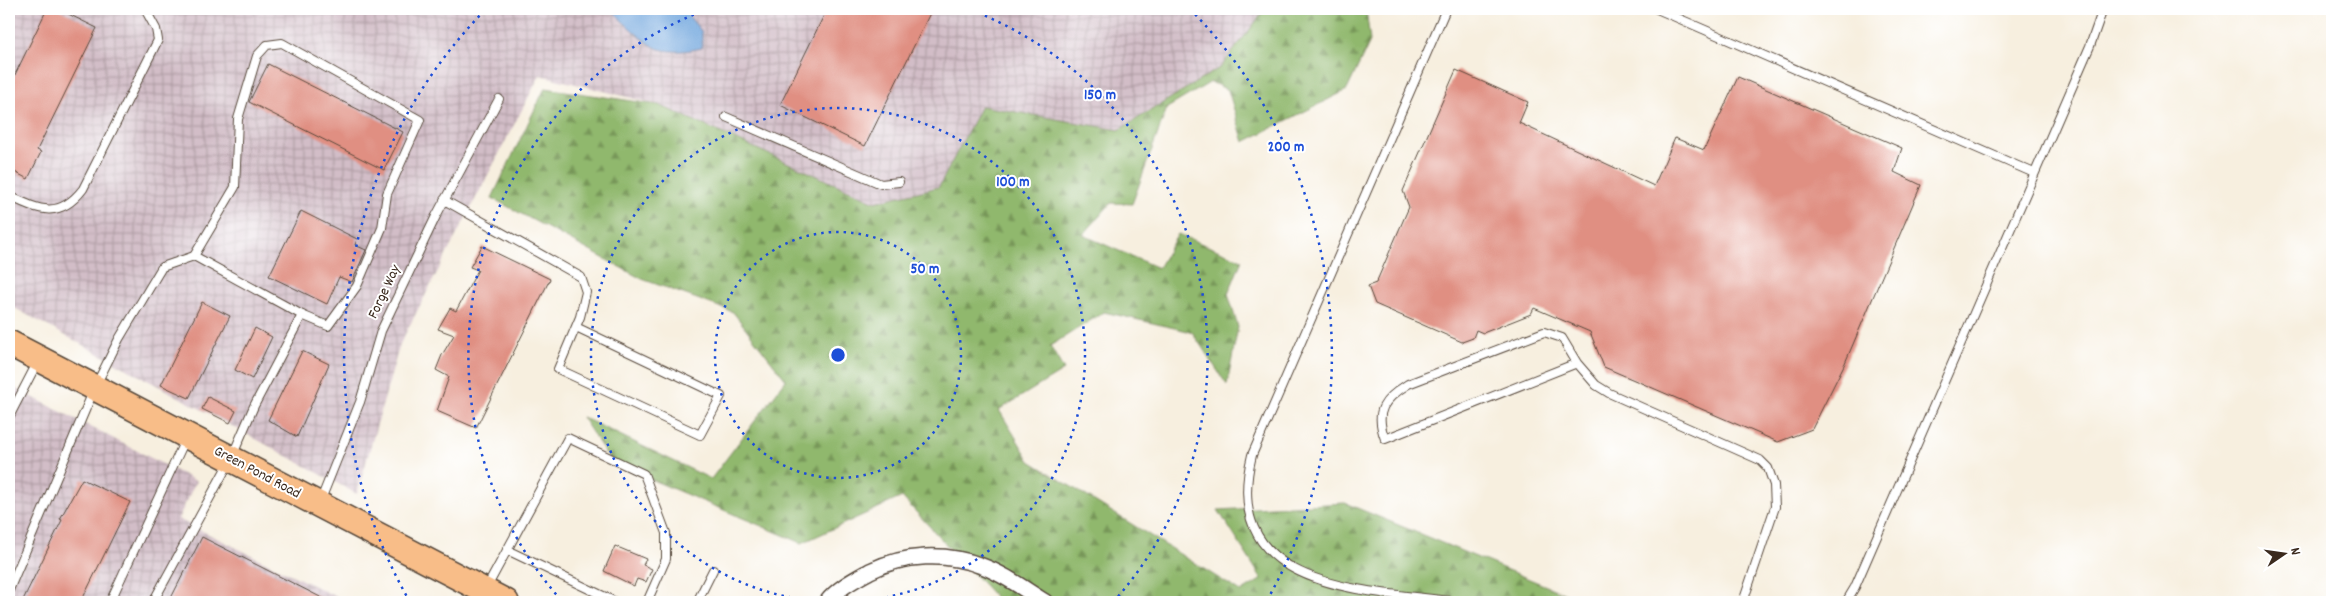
<svg xmlns="http://www.w3.org/2000/svg" width="2341" height="611" viewBox="0 0 2341 611" font-family="Dekko,sans-serif">
<style>
.industrial{fill:url(#industrial-grid)}
.forest{fill:url(#forest-firs);stroke:#667146}
.water{fill:#70a5dd;stroke:#56687e}
.building{fill:#e08f82}
.lines{fill:none;stroke-linecap:round;stroke-linejoin:round}
.lane-casing{stroke:#57483b;stroke-width:10}
.street-casing{stroke:#57483b;stroke-width:18}
.primary-casing{stroke:#57483b;stroke-width:28}
.lane{stroke:#fff;stroke-width:8}
.street{stroke:#fff;stroke-width:15}
.primary{stroke:#f8bd88;stroke-width:25}
.ring{fill:none;stroke:#1d4ed8;stroke-width:2.5;stroke-dasharray:2.5 5}
.labels{text-anchor:middle;dominant-baseline:central;stroke-width:4;stroke-linejoin:round;paint-order:stroke}
.street-label{font-size:15px;fill:#3b2a1e;stroke:#fff}
.centre{fill:#1d4ed8;stroke:#fff;stroke-width:2.5}
.ring-label{font-size:15px;text-anchor:middle;font-weight:bold;fill:#1d4ed8;stroke:#fff;stroke-width:4;stroke-linejoin:round;paint-order:stroke}
</style>
<defs>
<pattern id="industrial-grid" width="8" height="8" patternUnits="userSpaceOnUse" patternTransform="scale(1.25)"><rect width="8" height="8" fill="#d2bdc7"/><path d="M0 4h8M4 0v8" fill="none" stroke="#ac9aa1"/></pattern>
<pattern id="forest-firs" width="22" height="20" patternUnits="userSpaceOnUse" patternTransform="scale(1.25)"><rect width="22" height="20" fill="#90b86d"/><path d="M5 1l3.5 6h-7zM16 11l3.5 6h-7z" fill="#779659"/></pattern>
</defs>
<rect width="100%" height="100%" fill="#fff"/>
<filter id="ink" filterUnits="userSpaceOnUse"><feTurbulence type="fractalNoise" baseFrequency=".02" numOctaves="2"/><feDisplacementMap in="SourceGraphic" scale="10" xChannelSelector="R" yChannelSelector="G"/><feConvolveMatrix kernelMatrix="1 2 1 2 8 2 1 2 1" color-interpolation-filters="sRGB"/></filter>
<filter id="wash" filterUnits="userSpaceOnUse"><feTurbulence type="fractalNoise" baseFrequency=".0096" numOctaves="4" result="noise"/><feDisplacementMap in="SourceGraphic" scale="20" xChannelSelector="R" yChannelSelector="G"/><feGaussianBlur stdDeviation="1.12" result="paint"/><feColorMatrix in="noise" values="0 0 0 0 0 0 0 0 0 0 0 0 0 0 0 0 0 1.4 0 .05"/><feComposite in="paint" operator="in"/></filter>
<g filter="url(#wash)">
<rect width="100%" height="100%" fill="#f7efdf"/>
<g class="industrial">
<polygon points="9,9 1263,9 1264,11 1221,67 1119,130 981,106 939,187 875,202 659,105 540,75 400,344 357,494 9,305"/>
<polygon points="9,385 196,481 178,519 347,602 9,602"/>
</g>
<polygon class="forest" points="1263,9 1366,9 1370,41 1347,90 1244,142 1228,90 1211,82 1167,108 1132,204 1111,203 1083,235 1158,268 1178,234 1242,260 1228,294 1238,327 1227,385 1192,332 1104,312 1050,346 1064,370 999,410 1030,461 1241,592 1262,579 1218,510 1345,503 1585,602 1000,602 902,497 802,543 612,463 582,417 711,479 786,380 733,312 642,279 492,198 545,88 659,105 875,202 939,187 981,106 1119,130 1221,67 1264,11"/>
<path class="water" d="M611,9H683L702,32V48C688,51 674,53 659,49C647,45 619,19 611,9Z"/>
<g id="blocks">
<g class="building">
<polygon points="47,9 58,9 97,28 37,150 41,152 28,179 9,169 9,87"/>
<polygon points="827,9 932,9 865,146 780,105"/>
<polygon points="268,64 403,132 384,170 249,102"/>
<polygon points="1456,70 1528,102 1519,123 1654,186 1675,138 1704,150 1738,77 1902,148 1894,172 1921,185 1845,363 1812,429 1778,442 1604,367 1590,332 1534,308 1531,314 1483,333 1476,330 1473,338 1462,342 1375,304 1368,286 1376,283 1409,207 1403,191"/>
<polygon points="301,211 357,239 355,245 366,250 352,282 339,277 327,304 269,276"/>
<polygon points="482,246 550,279 476,428 437,411 449,377 436,370 442,355 454,335 438,329 450,308 456,311 478,270 470,267"/>
<polygon points="202,302 230,316 189,398 161,385"/>
<polygon points="255,328 272,337 252,379 235,370"/>
<polygon points="302,351 329,364 297,437 268,420"/>
<polygon points="208,397 236,411 230,423 202,409"/>
<polygon points="82,479 130,502 81,602 22,602 62,520 60,519"/>
<polygon points="202,537 330,602 169,602"/>
<polygon points="615,546 646,559 643,565 652,569 646,582 637,579 634,586 604,571"/>
</g>
</g>
</g>
<g filter="url(#ink)">
<use href="#blocks" fill-opacity="0" stroke="#57483b" stroke-width="1"/>
<g class="lines">
<g class="lane-casing">
<g id="lane">
<path d="M1446,9L1252,455C1218,593 1368,590 1460,602"/>
<polyline points="1657,9 2034,173"/>
<polyline points="726,117 881,184 899,182"/>
<path d="M9,196C39,210 59,220 83,189L158,40L156,29L145,9"/>
<polyline points="444,200 581,277 586,292 580,317 558,369 700,435 721,396 576,327"/>
<polyline points="194,256 235,187 238,119 257,56 267,45 282,43 420,120 387,194 382,228 357,286 328,326 302,315"/>
<path d="M1577,363L1385,439C1374,411 1384,399 1408,384L1544,332L1562,338L1577,363L1596,385L1609,393L1760,460L1768,468L1774,485L1775,507L1743,602"/>
<polyline points="9,417 37,363"/>
<polyline points="320,502 360,402 381,331 436,216 499,99"/>
<polyline points="507,550 616,602"/>
<polyline points="487,587 568,438 644,474 666,533 666,559 647,602"/>
<polyline points="9,590 95,387 119,339 162,267 194,256 302,315 254,406 231,459 153,602"/>
<polyline points="110,602 186,438"/>
<polyline points="697,602 713,570"/>
<polyline points="1846,602 1855,587 2090,46 2103,9"/>
</g>
</g>
<g class="street-casing">
<path id="street" d="M827,602C838,588 854,580 870,571C904,554 946,552 982,566C1004,574 1024,589 1045,602"/>
</g>
<g class="primary-casing">
<polyline id="primary" points="9,343 506,602"/>
</g>
<use href="#lane" class="lane"/>
<use href="#street" class="street"/>
<use href="#primary" class="primary"/>
</g>
</g>
<g class="ring">
<circle cx="838" cy="355" r="123"/>
<circle cx="838" cy="355" r="247"/>
<path d="M561 600A370 370 0 0 1 705 10M971 10A370 370 0 0 1 1115 600"/>
<path d="M410 602A494 494 0 0 1 486 9M1190 9A494 494 0 0 1 1266 602"/>
</g>
<g class="labels">
<g class="street-label">
<text transform="translate(385 292) rotate(-65)">Forge Way</text>
<text transform="translate(257 473) rotate(28)">Green Pond Road</text>
</g>
</g>
<circle cx="838" cy="355" r="8" class="centre"/>
<g class="ring-label">
<text x="1100" y="99">150 m</text>
<text x="1286" y="151">200 m</text>
<text x="1013" y="186">100 m</text>
<text x="925" y="273">50 m</text>
</g>
<rect width="2341" height="611" fill="none" stroke="#fff" stroke-width="30"/>
<g transform="translate(2284 554) rotate(77)" stroke="#ffffff" stroke-width="4" paint-order="stroke">
<path d="M0-4L9 19L0 12L-9 19Z" fill="#3b2a1e"/>
<text y="-8" font-size="14" font-weight="bold" text-anchor="middle" fill="#3b2a1e">N</text>
</g>
</svg>
